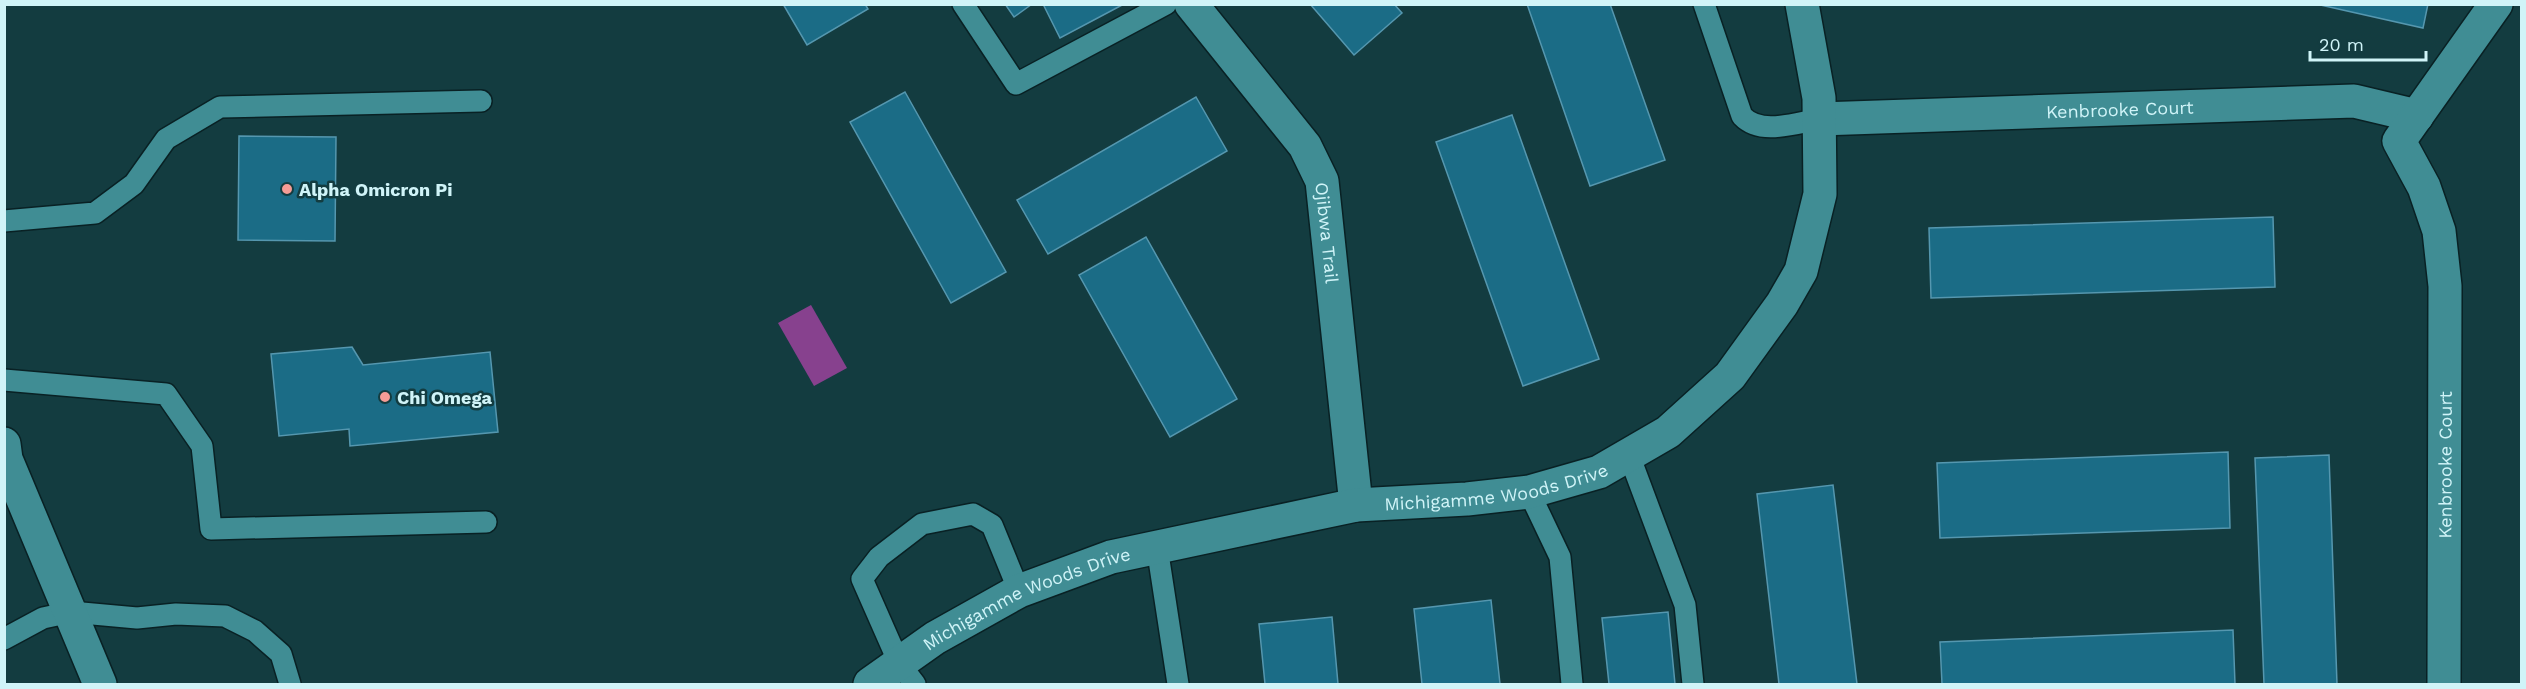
<svg xmlns="http://www.w3.org/2000/svg" width="2526" height="689" viewBox="0 0 2526 689" font-family="'Work Sans',sans-serif">
<style>
.water{fill:#87418e}
.building{fill:#1b6c86;stroke:#5597af;stroke-width:1.5}
.lines{fill:none;stroke-linecap:round;stroke-linejoin:round}
.service-casing{stroke:#092124;stroke-width:24}
.minor-casing{stroke:#092124;stroke-width:36}
.service{stroke:#408d94;stroke-width:21}
.minor{stroke:#408d94;stroke-width:33}
.poi-dot{fill:#f59c96;stroke:#133c40;stroke-width:2}
.labels{text-anchor:middle;dominant-baseline:central;stroke-width:5;stroke-linejoin:round;paint-order:stroke}
.street-label{font-size:18px;fill:#d0f4f8;stroke:#133c40}
.poi-label{font-size:18px;font-weight:bold;fill:#d0f4f8;stroke:#133c40;text-anchor:start}
</style>
<rect width="100%" height="100%" fill="#133c40"/>
<polygon class="water" points="811,305 847,368 814,386 778,323"/>
<g class="building">
<polygon points="783,4 865,4 868,9 807,45"/>
<polygon points="1005,4 1032,4 1014,17"/>
<polygon points="1047,4 1124,4 1060,38 1044,6"/>
<polygon points="1310,4 1394,4 1402,13 1354,55"/>
<polygon points="1527,4 1610,4 1665,160 1590,186"/>
<polygon points="2316,4 2428,4 2423,28"/>
<polygon points="905,92 1006,272 951,303 850,122"/>
<polygon points="1196,97 1227,151 1048,254 1017,200"/>
<polygon points="1512,115 1599,359 1523,386 1436,142"/>
<polygon points="239,136 336,137 335,241 238,240"/>
<polygon points="2273,217 2275,287 1931,298 1929,228"/>
<polygon points="1146,237 1237,399 1170,437 1079,275"/>
<polygon points="352,347 363,365 490,352 498,432 350,446 349,429 279,436 271,354"/>
<polygon points="2228,452 2230,528 1940,538 1937,463"/>
<polygon points="2329,455 2337,684 2264,684 2255,458"/>
<polygon points="1833,485 1857,684 1779,684 1757,494"/>
<polygon points="1491,600 1500,684 1422,684 1414,609"/>
<polygon points="1668,612 1675,684 1609,684 1602,618"/>
<polygon points="1332,617 1338,684 1265,684 1259,624"/>
<polygon points="2233,630 2235,684 1942,684 1940,642"/>
</g>
<g class="lines">
<g class="service-casing">
<g id="service">
<polyline points="963,4 1016,84 1166,4"/>
<path d="M1704,4L1742,116C1761,136 1795,123 1820,119"/>
<polyline points="4,221 95,213 134,184 166,139 220,107 481,101"/>
<polyline points="4,380 166,394 202,446 211,529 486,522"/>
<polyline points="1629,455 1685,605 1693,684"/>
<polyline points="1529,492 1560,557 1572,684"/>
<polyline points="1157,547 1178,684"/>
<polyline points="4,639 43,618 71,612 137,618 176,614 225,616 255,631 281,654 290,684"/>
<polyline points="915,684 899,663 862,579 879,557 922,524 973,514 992,525 1019,591"/>
</g>
</g>
<g class="minor-casing">
<g id="minor">
<path id="s1" d="M1191,4L1305,146L1322,181L1356,505"/>
<path id="s2" d="M1820,119L2354,101L2417,116"/>
<polyline points="4,444 6,459 100,684"/>
<path id="s3" d="M870,684L935,638L1019,591L1111,557L1356,505L1467,499L1529,492L1599,472L1668,432L1730,376L1782,304L1801,271L1820,194L1819,98L1802,4"/>
<path id="s4" d="M2444,684L2445,286L2439,231L2424,187L2399,141L2496,4"/>
</g>
</g>
<use href="#service" class="service"/>
<use href="#minor" class="minor"/>
</g>
<g class="poi-dot">
<circle cx="287" cy="189" r="6"/>
<circle cx="385" cy="397" r="6"/>
</g>
<g class="labels">
<g class="street-label">
<text stroke="none"><textPath href="#s2" startOffset="300">Kenbrooke Court</textPath></text>
<text stroke="none"><textPath href="#s1" startOffset="273">Ojibwa Trail</textPath></text>
<text stroke="none"><textPath href="#s4" startOffset="219">Kenbrooke Court</textPath></text>
<text stroke="none"><textPath href="#s3" startOffset="666">Michigamme Woods Drive</textPath></text>
<text stroke="none"><textPath href="#s3" startOffset="180">Michigamme Woods Drive</textPath></text>
</g>
<g class="poi-label">
<text x="299" y="189">Alpha Omicron Pi</text>
<text x="397" y="397">Chi Omega</text>
</g>
</g>
<rect width="2526" height="689" fill="none" stroke="#d0f4f8" stroke-width="12"/>
<path d="M2310 51v9h116v-9" fill="none" stroke="#d0f4f8" stroke-width="3"/>
<text x="2319" y="51" font-size="18" fill="#d0f4f8" stroke="#133c40" stroke-width="4.5" paint-order="stroke">20 m</text>
</svg>
